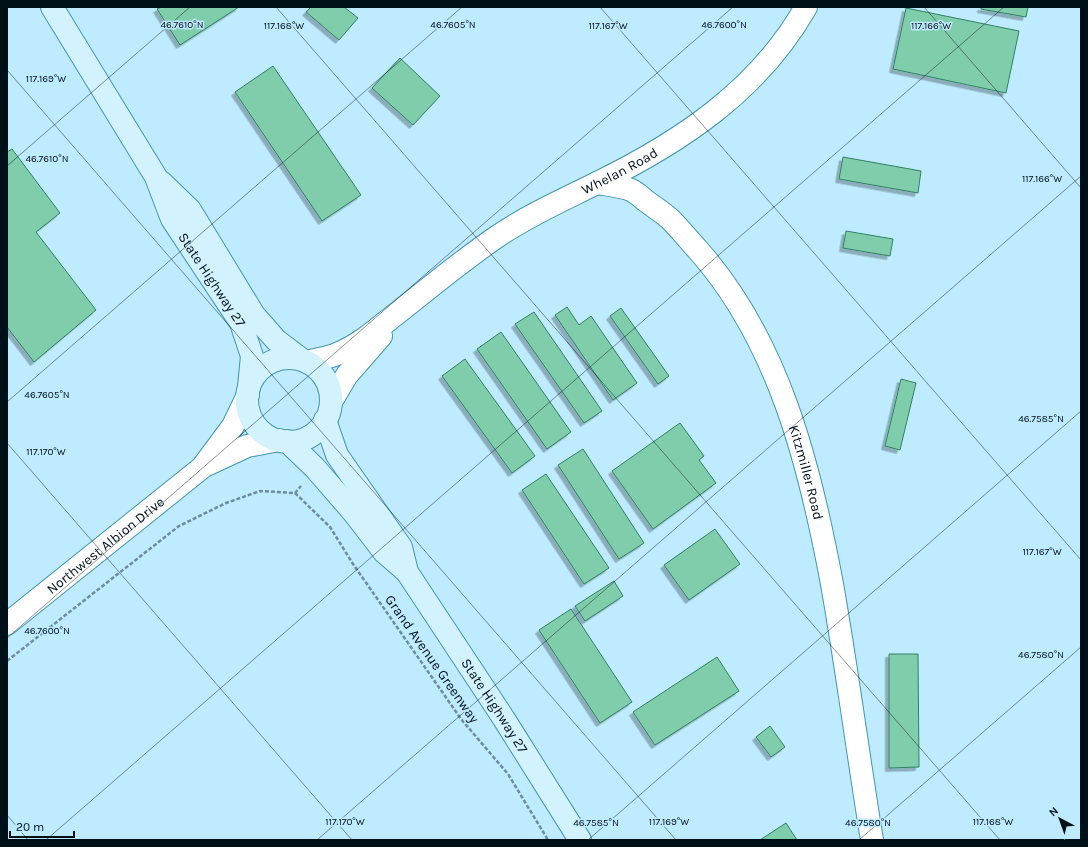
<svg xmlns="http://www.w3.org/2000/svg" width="1088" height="847" viewBox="0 0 1088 847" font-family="Karla,sans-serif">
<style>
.building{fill:#80cdac;stroke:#328062;filter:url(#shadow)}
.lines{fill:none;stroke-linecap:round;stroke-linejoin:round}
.minor-casing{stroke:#4495b3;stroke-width:24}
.tertiary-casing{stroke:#4495b3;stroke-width:24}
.secondary-casing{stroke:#4495b3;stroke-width:24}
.path{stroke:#6d8d9d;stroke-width:2.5;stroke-dasharray:4 2;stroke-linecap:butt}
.minor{stroke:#fff;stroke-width:22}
.tertiary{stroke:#fff;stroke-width:22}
.secondary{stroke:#d2f2fe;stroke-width:22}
.ticks{fill:none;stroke:#001019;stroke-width:1;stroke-opacity:0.45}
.labels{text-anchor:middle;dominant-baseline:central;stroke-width:3;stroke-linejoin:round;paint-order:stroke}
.street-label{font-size:14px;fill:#001019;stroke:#beebff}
.ticks-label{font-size:10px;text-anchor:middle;fill:#001019;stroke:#beebff;stroke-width:3;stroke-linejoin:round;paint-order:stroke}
</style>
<defs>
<filter id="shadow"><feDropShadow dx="-3.5" dy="3.5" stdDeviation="0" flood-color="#0004"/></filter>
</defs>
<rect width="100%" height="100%" fill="#beebff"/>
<g class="building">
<polygon points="161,7 239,7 180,45 157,9"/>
<polygon points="311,7 344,7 358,18 339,40 306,12"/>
<polygon points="981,7 1028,7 1026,17 981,9"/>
<polygon points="906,8 1019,31 1006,93 893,69"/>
<polygon points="400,58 440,96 413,125 372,88"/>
<polygon points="273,66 361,195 322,221 235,92"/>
<polygon points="12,149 60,213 36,232 96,310 34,362 7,327 7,152"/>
<polygon points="843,157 921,171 918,193 839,179"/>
<polygon points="846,231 893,239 890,256 843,248"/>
<polygon points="567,307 579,325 591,316 637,383 613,400 555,315"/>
<polygon points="621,308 669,376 658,384 610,316"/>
<polygon points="534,312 602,411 584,423 515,324"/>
<polygon points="501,332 571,432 547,449 477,349"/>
<polygon points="465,359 535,456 512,473 442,376"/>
<polygon points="901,379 916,383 900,450 885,446"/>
<polygon points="680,423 704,456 699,460 716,483 653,529 612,471"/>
<polygon points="583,449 644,543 619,559 558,465"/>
<polygon points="546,474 609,568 584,584 522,490"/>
<polygon points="715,529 740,564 689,600 664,565"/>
<polygon points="614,581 623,596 585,621 575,606"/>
<polygon points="571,609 632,702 600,723 539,630"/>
<polygon points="889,654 918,654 919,767 889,768"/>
<polygon points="717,657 739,691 655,745 633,712"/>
<polygon points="770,726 785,747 771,757 756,737"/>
<polygon points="786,823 797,840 760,840"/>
</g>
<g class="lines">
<g class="minor-casing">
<g id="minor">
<path id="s1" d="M597,183C608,185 621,186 631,190C636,192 641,197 646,201C654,207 662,212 670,219C680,229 688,239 698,250C779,341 810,466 832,584C847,669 858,755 872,840"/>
<path id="s2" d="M307,362C317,359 328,358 337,354C357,346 375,331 391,318C427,290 461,261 498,236C529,215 563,200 597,183C681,142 759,90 806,7"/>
<polyline points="331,402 347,375 381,336"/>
</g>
</g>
<g class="tertiary-casing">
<g id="tertiary">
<polyline points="204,465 233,426 248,395"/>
<path id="s3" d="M7,624L204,466L247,446L279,440"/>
</g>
</g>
<g class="secondary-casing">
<g id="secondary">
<path id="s4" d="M52,7L156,177L172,219L241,323L252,356L249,387"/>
<polyline points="161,182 190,210 254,315 276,340 301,359"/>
<circle cx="289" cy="400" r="42"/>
<polyline points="325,420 337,455 401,547 407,572"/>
<path id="s5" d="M287,441L315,468L354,513L384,552L407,572L504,719L580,840"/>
</g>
</g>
<g class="path">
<polyline points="295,493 330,527 353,564 461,719 508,774 548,840"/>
<polyline points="295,493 301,486"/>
<polyline points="7,661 179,526 226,503 260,491 295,493"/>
</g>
<use href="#minor" class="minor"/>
<use href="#tertiary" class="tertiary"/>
<use href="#secondary" class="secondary"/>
</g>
<path class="ticks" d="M276,7L1000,840M600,7L1081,560M924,7L1081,188M7,70L676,840M7,166L190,7M7,402L462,7M7,443L352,840M7,638L733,7M7,815L28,840M46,840L1004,7M317,840L1081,176M588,840L1081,411M859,840L1081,647"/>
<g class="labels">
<g class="street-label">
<text stroke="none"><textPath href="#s2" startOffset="369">Whelan Road</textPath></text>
<text stroke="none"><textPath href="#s4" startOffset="317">State Highway 27</textPath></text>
<text stroke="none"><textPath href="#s1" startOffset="375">Kitzmiller Road</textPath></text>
<text stroke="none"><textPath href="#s3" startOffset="126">Northwest Albion Drive</textPath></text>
<text transform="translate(432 659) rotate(55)">Grand Avenue Greenway</text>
<text stroke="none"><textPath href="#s5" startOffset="338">State Highway 27</textPath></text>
</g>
</g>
<g class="ticks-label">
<text x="182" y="28">46.7610°N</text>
<text x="453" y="28">46.7605°N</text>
<text x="724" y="28">46.7600°N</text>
<text x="284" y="29">117.168°W</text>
<text x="608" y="29">117.167°W</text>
<text x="931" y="29">117.166°W</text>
<text x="46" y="82">117.169°W</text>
<text x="47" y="162">46.7610°N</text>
<text x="1042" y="182">117.166°W</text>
<text x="47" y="398">46.7605°N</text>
<text x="1041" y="422">46.7585°N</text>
<text x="46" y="455">117.170°W</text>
<text x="1042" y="555">117.167°W</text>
<text x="47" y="634">46.7600°N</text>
<text x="1041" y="658">46.7580°N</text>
<text x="345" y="825">117.170°W</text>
<text x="669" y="825">117.169°W</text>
<text x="993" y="825">117.168°W</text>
<text x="596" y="826">46.7585°N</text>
<text x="868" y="826">46.7580°N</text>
</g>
<rect width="1088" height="847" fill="none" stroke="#001019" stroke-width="16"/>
<g transform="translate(1060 819) rotate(319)" stroke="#beebff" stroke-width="3" paint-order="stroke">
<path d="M0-3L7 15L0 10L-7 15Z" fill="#001019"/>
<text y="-6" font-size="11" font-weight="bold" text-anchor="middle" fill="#001019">N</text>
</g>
<path d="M10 831v6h64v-6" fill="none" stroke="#001019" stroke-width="2"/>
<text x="16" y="831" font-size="12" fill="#001019" stroke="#beebff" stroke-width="3" paint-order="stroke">20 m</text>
</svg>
